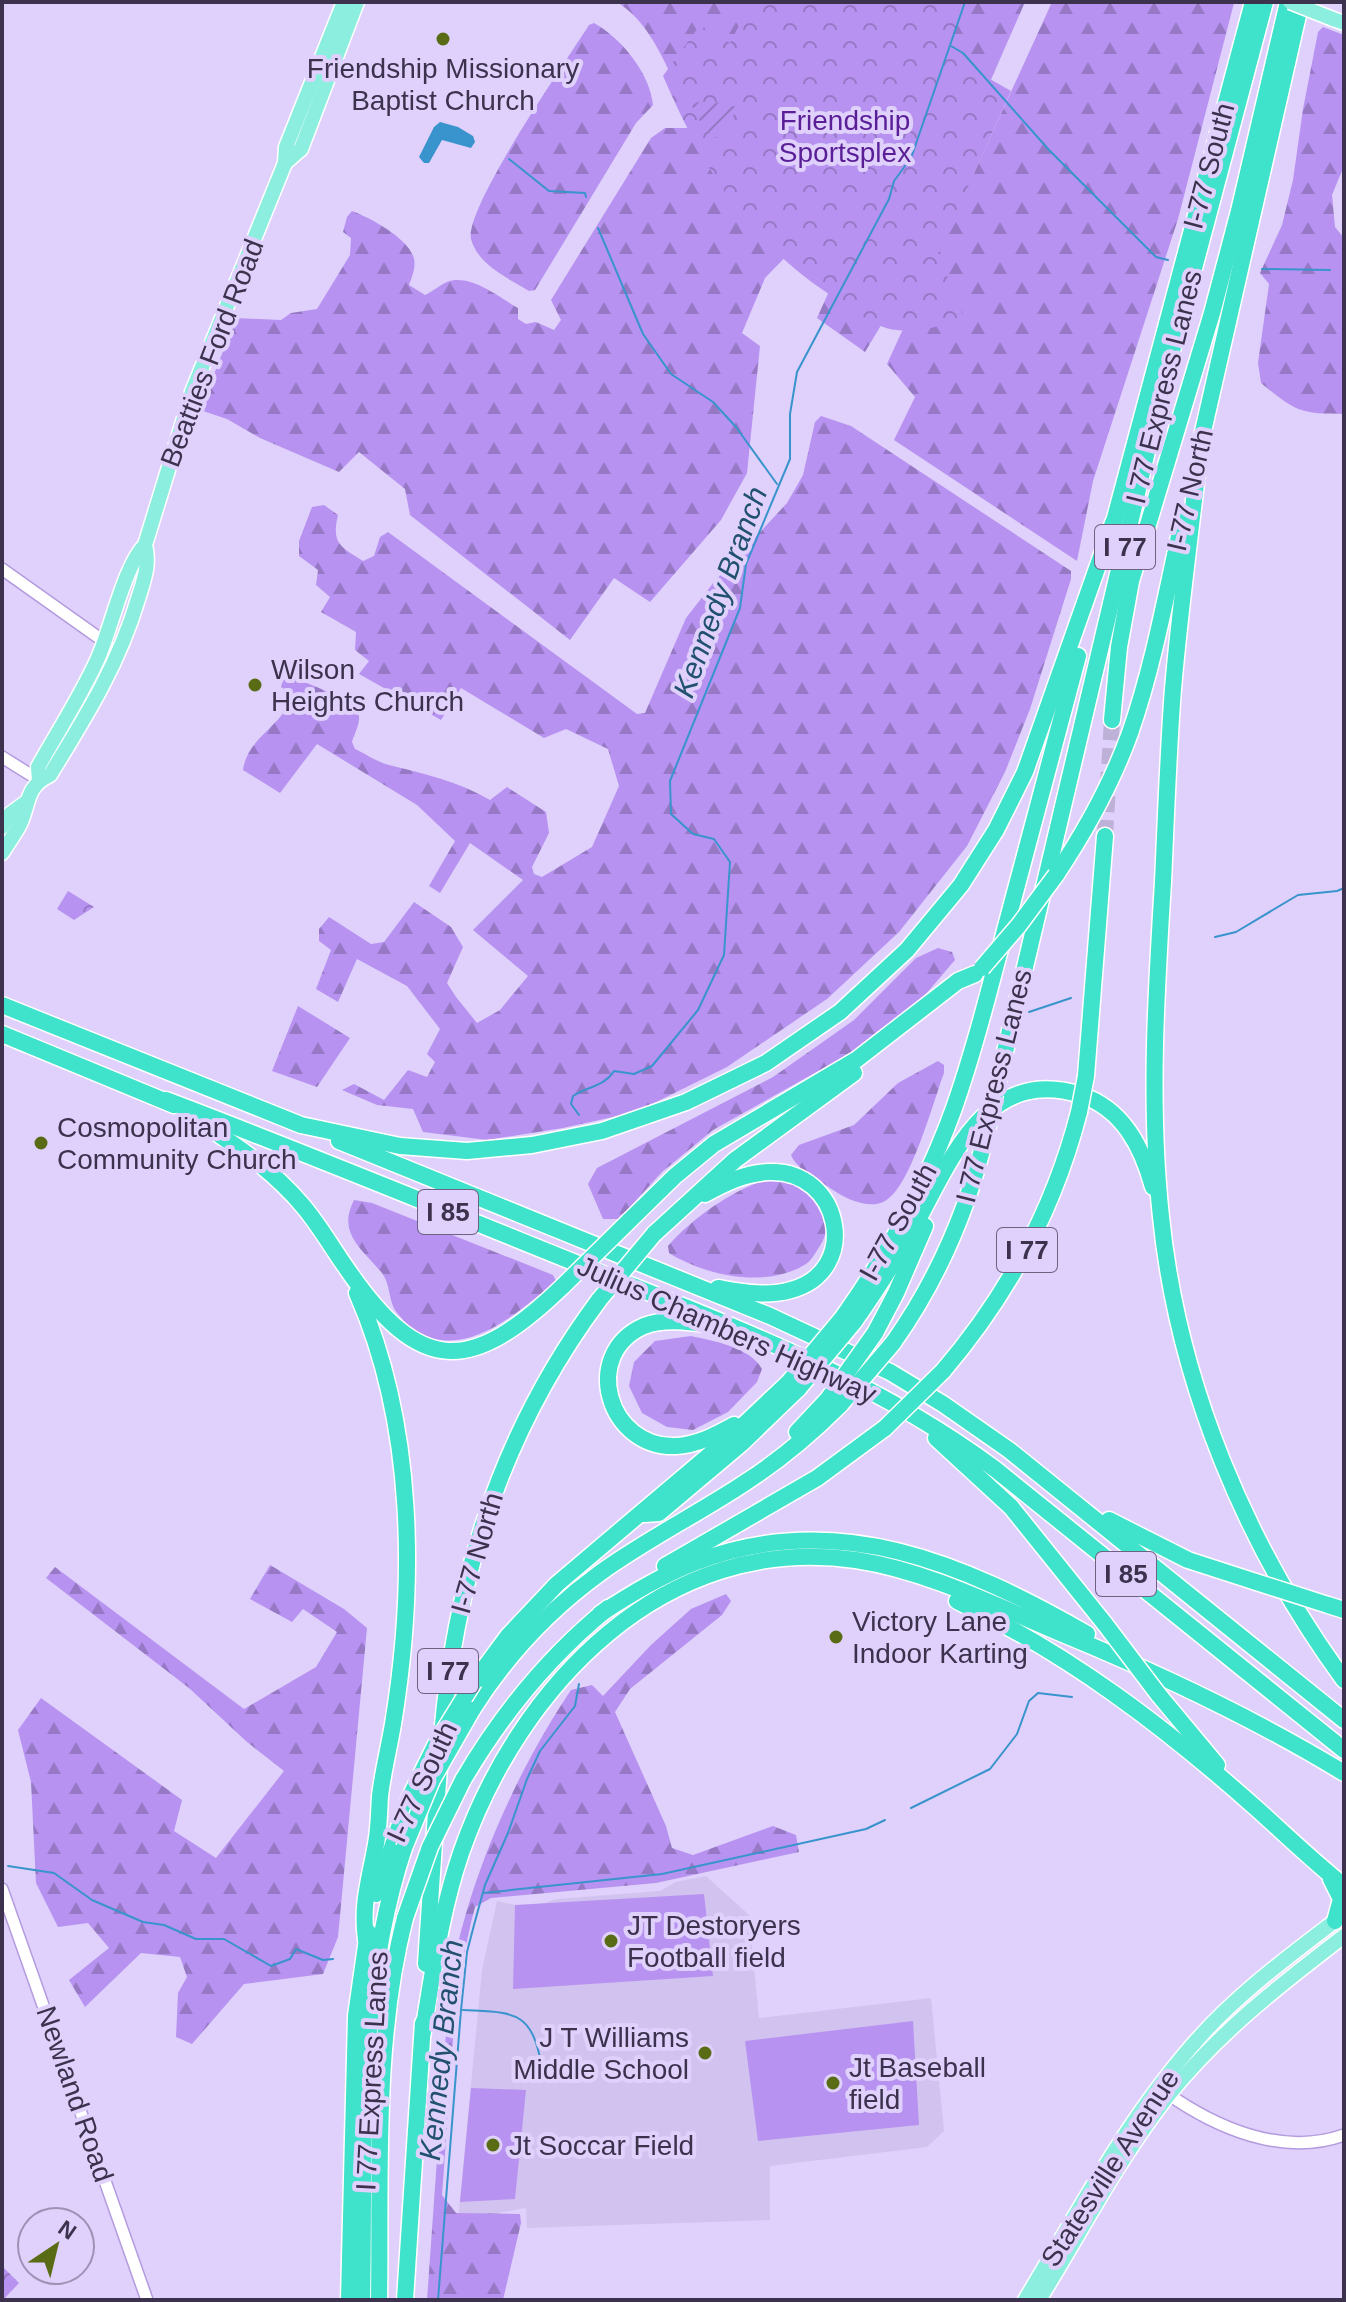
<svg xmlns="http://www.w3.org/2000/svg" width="1346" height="2302" viewBox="0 0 1346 2302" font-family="Arial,sans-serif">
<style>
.built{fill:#d2c2ef}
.grass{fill:#b792f1}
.forest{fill:url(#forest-firs)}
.park{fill:url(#park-crowns)}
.garden{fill:url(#garden-furrows)}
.water{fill:#3993cc}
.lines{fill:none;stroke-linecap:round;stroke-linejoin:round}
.stream{stroke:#3993cc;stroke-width:2}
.highway-tunnel{stroke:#beb1d8;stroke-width:16;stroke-dasharray:16 8;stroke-linecap:butt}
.minor-casing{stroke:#b39bde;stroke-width:14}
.major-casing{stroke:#fff;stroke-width:17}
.highway-casing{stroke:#fff;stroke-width:19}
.minor{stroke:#fff;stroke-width:11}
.major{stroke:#8ceedf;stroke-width:14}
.highway{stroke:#3fe2ca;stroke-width:16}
.major-bridge-casing{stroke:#fff;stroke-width:17;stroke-linecap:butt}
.highway-bridge-casing{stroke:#fff;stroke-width:19;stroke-linecap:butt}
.major-bridge{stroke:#8ceedf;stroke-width:14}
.highway-bridge{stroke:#3fe2ca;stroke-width:16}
.poi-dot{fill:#5a6b16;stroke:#dfd1fb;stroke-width:3}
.labels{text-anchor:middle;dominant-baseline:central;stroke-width:8;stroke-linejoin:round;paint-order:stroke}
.shield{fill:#dfd1fb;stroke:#6d6282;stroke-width:2}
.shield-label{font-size:26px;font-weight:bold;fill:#3c324e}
.poi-label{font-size:28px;fill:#3c324e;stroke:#dfd1fb;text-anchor:start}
.park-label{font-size:28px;fill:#5a1e97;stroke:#dfd1fb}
.street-label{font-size:28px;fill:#3c324e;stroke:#dfd1fb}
.water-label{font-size:30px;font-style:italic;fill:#225170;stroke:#dfd1fb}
</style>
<defs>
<pattern id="forest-firs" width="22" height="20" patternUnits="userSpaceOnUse" patternTransform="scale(2)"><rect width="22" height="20" fill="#b792f1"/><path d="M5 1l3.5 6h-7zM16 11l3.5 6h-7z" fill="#9678c5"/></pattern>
<pattern id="park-crowns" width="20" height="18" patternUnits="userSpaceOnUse" patternTransform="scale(2)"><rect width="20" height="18" fill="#b792f1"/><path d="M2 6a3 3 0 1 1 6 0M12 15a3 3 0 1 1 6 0" fill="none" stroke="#9678c5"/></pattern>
<pattern id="garden-furrows" width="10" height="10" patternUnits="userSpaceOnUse" patternTransform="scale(2)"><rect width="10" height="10" fill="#b792f1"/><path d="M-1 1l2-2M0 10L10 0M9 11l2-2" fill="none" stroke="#9678c5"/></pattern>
</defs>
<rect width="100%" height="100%" fill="#dfd1fb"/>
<polygon class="built" points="706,1876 749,1915 759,2018 931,1998 944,2131 927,2147 770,2166 770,2220 527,2228 526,2208 458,2220 482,1970 497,1901 528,1908 557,1899 660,1891 676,1882"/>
<g class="grass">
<polygon points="704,1894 713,1976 513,1989 515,1905"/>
<polygon points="913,2021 919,2125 758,2141 745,2041"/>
<polygon points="471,2088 526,2090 515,2199 460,2202"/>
</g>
<g class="forest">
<path d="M617,2H772L759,39L672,77C658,48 645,20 617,2Z"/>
<polygon points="960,2 1025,2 889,312 865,352 817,318"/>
<polygon points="1052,2 1234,3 1178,219 1093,481 1077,561 894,440 915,397 887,364"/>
<path d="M594,23C621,38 650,73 653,105L636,123L535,290L529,291C508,278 478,265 471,239C464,208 567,60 589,25Z"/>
<path d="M1323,27L1344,35V166L1332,195L1335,227L1344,238V414C1299,414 1295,411 1261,383L1258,363L1269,284L1260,273L1282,225L1293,180L1303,109L1318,32Z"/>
<path d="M665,128H698L799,243L765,278L742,333L760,346L747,473L721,520L650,602L614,578L570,640L410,515L405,489L359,452L339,472L260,438L227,419L200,410L236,318L281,320L291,313L317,309L350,255L351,238L343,232L347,217L352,211C369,217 410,239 414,259C416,267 412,277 409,285L425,295C433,291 440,285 447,282C470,273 500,298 518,308V319L526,324L536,322L554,330L561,320L551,300L651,138Z"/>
<path d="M821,416L851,426L1071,571V579L1030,709L1005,772L967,846L899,932L827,999L727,1067L636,1112L563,1128L487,1140L423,1132L413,1109L377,1105L342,1090L354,1084L384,1100L408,1070L427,1077L435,1062L427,1054L440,1029L407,986L357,959L338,1002L316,989L331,950L319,941V929L329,917L371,944L384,942L414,902L451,927L463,947L447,983L456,997L477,1023L500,1010L528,976L473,930L523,880L470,843L440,893L429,886L455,841L417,805L317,744L280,793L243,770C247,737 285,725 292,695L281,687L283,680L291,677C305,682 356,701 359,716C360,724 354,735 352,742L355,749C366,754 377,762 389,765C424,774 458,781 490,800L507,787L546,812L549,833L532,867L534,874L542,877L592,847L619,786L608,749L566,729L544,738L461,688L441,720L359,674L369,661L355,650L356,632L321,612L330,597L316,585L318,570L299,556V541L312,507L324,505L338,515C331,544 341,547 363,561L374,556L380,537L388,532L637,714L645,713L686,618L714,582L787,503L803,475L815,422Z"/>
<polygon points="938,948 952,952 955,960 919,1002 863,1046 713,1130 662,1172 619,1219 603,1219 588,1184 597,1168 773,1077 854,1020 916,958"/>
<polygon points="298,1006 350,1038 317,1087 272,1071"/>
<path d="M938,1061L944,1065V1073C933,1102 911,1187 885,1201C870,1210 846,1199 833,1190C819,1180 798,1171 791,1155L799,1145L854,1125L898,1083Z"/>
<path d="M769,1179C776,1180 786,1181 793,1184C815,1194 836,1220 821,1244C817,1250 812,1260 806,1264C767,1289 706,1276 669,1253L668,1246C691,1219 735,1188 769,1179Z"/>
<path d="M354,1200L372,1203L553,1275L556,1281C512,1318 448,1375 397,1313C388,1302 391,1285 382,1273C361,1248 337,1233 354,1200Z"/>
<path d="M691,1336C714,1341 750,1347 762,1369L757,1382L728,1412L693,1430L667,1427L642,1413L629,1386L634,1362L655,1341Z"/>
<polygon points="270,1565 344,1609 367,1628 338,1937 323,1974 244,1984 192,2044 176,2037 178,1993 187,1977 180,1957 141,1953 85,2007 69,1980 109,1948 88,1923 58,1927 36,1883 31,1782 18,1730 41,1698 182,1800 174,1831 216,1858 284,1771 247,1742 189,1688 46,1578 55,1567 244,1709 316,1667 337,1632 303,1609 292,1622 250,1599"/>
<path d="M726,1594L731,1601L722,1615L630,1689L615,1712L666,1826L672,1848L693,1855L773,1826L796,1835L799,1852L656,1883L491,1898L475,1907C450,2000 450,2099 442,2195L456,2213L520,2214L521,2223L503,2300H427L449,1990C464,1888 514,1775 571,1690L592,1685L603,1696L651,1645L691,1609Z"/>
</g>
<g class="park">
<path d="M751,2H965L946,54L1011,91L938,254L964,318C940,327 911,335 886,328C869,322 853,310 838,300C748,243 705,172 663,76L700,25L730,43Z"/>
<polygon points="68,891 94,907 74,920 57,909"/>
<polygon points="2,2266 19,2283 3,2300 2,2300"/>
</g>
<path class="garden" d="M699,102L725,103L736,107L731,123L719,139C704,132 698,118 691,104Z"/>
<polygon class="water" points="440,122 458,127 473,136 475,142 471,148 442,140 429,163 424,163 419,157 434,127"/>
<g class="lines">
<g class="stream">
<polyline points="951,46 963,53 1049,150 1156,257 1168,260"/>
<polyline points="509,159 549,191 585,193 586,197"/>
<polyline points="598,228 643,334 671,374 713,402 736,427 777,484"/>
<polyline points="1262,269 1330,270"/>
<polyline points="1215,937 1236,932 1298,895 1337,891 1344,888"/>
<polyline points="1029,1012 1071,998"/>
<path d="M579,1115L571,1104L573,1096C588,1086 604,1087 614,1071L634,1074L652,1066L698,1010L724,955L730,862L714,839L693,834L671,814L670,781L740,608L746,564L790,459V414L797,372L889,199L894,181L911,158L965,2"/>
<polyline points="911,1808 990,1769 1017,1734 1029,1701 1038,1693 1072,1697"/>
<polyline points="8,1866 54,1873 92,1900 143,1922 164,1925 196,1939 224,1939 271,1966 290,1959 296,1949 323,1960 333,1959"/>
<polyline points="483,1893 662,1874 866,1829 885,1820"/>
<path d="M463,2010C514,2013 532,2009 542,2068"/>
<polyline points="438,2300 461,2010 467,1952 474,1925 485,1885 508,1833 527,1779 540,1751 575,1706 579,1684"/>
</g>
<polyline class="highway-tunnel" points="1105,836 1112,720"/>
<g class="minor-casing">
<g id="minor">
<polyline points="2,569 109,645"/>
<polyline points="2,757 39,780"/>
<polyline points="2,1889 147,2300"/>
<path d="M1165,2092C1216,2128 1282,2157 1344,2135"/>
</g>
</g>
<g class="major-casing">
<g id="major">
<polyline points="1333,19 1344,23"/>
<polyline points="285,163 301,149 357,2"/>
<path d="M39,780L38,767C58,731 81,696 98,658C111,629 125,564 145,545"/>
<polyline points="2,827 10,814 25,803"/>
<path d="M2,853C8,843 15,834 20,824C30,803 25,787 50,775C85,718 119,664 138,599C144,580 150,564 145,545L192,392L285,163L286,147L344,2"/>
<path d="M1025,2300C1078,2212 1127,2119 1196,2041C1239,1992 1292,1954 1344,1914"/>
<path d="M1039,2300C1081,2232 1118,2160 1167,2097C1218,2033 1280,1985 1344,1936"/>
</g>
</g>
<g class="highway-casing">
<g id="highway">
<path d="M1201,439C1192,523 1180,606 1173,689C1168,754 1166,818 1163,882C1156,994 1149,1106 1161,1217C1178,1383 1246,1546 1344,1680"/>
<polyline points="1199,449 1301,2"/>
<polyline points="1111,533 1253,2"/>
<polyline points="1112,720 1119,647 1131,581 1212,313 1239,211 1288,2"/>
<path d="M1056,875C1086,830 1112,783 1130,733C1154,664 1167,590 1183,518"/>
<polyline points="2,1005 301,1125 400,1146 467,1151 532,1145 602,1131 686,1102 766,1063 840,1012 907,950 961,885 996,830 1025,772 1113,523"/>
<polyline points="2,1034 174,1105"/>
<polyline points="1086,1076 1105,836"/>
<polyline points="995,1094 1161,392 1265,2"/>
<path d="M166,1100C306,1153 444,1210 583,1266C724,1323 872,1377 995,1469L1344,1750"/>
<path d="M194,1118C234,1144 272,1169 303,1206C319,1225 331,1246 345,1266C420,1377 471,1375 564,1285"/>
<polyline points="339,1141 770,1316 890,1372 943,1404 1009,1450 1344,1720"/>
<path d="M705,1194C725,1183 745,1173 769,1172C841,1169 862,1271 791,1290C767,1297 742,1292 718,1288"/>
<polyline points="628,1222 675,1176 714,1144 856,1060 958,981 975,974"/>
<polyline points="654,1234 735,1160 854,1073"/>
<path d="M357,1293C415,1425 416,1584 393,1724C389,1748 383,1771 380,1796C379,1812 379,1828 376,1844C370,1879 361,1903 366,1940"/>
<path d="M843,1317C889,1252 927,1183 954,1108C976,1045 992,979 1009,915C1032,828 1055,742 1078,656"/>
<path d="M854,1322C875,1292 895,1261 913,1229C949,1164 985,1064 1081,1095C1123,1109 1142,1147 1153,1187"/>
<path d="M712,1325C690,1322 665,1318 644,1326C580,1354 608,1449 676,1446C697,1445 716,1435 734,1425"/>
<polyline points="875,1333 896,1293 925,1226"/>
<path d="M893,1343C939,1278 969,1207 987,1130"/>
<path d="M943,1371C1008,1295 1054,1209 1079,1112"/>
<polyline points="797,1432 828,1399"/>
<polyline points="936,1438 1011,1507 1105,1624"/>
<polyline points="644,1514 659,1513 741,1444 799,1388"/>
<polyline points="1109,1520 1188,1560 1256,1582"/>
<polyline points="665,1566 817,1478 885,1428"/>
<path d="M957,1601C1068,1653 1166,1728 1257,1809C1286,1835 1314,1862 1344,1886"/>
<polyline points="1328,1605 1344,1610"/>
<path d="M600,1614C631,1594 662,1575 696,1562C837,1508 965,1564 1087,1634"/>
<polyline points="474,1682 508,1636 557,1584 733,1435 788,1383"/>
<polyline points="1158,1694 1217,1765"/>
<path d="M472,1710C506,1656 549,1610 600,1573C647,1539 698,1514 746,1482C780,1460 811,1434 840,1405"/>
<path d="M442,1736C455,1577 503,1429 599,1300"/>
<path d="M463,1780C501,1715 549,1656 608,1608"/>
<polyline points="1331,1879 1341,1899 1335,1921"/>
<polyline points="376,1894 408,1801"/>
<polyline points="426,1964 439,1767"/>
<path d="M423,2032C433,1972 441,1911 461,1853C519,1686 664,1532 856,1560C928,1571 996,1606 1063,1634C1160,1674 1254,1718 1344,1773"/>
<polyline points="349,2300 356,2016 368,1932"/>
<path d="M362,2300C365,2149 356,1993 404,1848"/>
<path d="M379,2300C381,2173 373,2042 405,1918"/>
<polyline points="405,2300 423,2023"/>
</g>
</g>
<use href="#minor" class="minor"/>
<use href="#major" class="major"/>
<use href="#highway" class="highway"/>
<g class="major-bridge-casing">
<polyline id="major-bridge" points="1290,2 1333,19"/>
</g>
<g class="highway-bridge-casing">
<g id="highway-bridge">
<polyline points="982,968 1019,925 1056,875"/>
<polyline points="1079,1112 1086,1076"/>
<polyline points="987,1130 995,1094"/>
<polyline points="564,1285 628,1222"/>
<polyline points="599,1300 654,1234"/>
<polyline points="788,1383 843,1317"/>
<polyline points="799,1388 854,1322"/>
<polyline points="828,1399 875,1333"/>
<polyline points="840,1405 893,1343"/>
<polyline points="885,1428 943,1371"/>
<polyline points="1256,1582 1328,1605"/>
<polyline points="1105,1624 1158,1694"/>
<polyline points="408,1801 437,1742 474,1682"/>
<polyline points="404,1848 432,1780 472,1710"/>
<polyline points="405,1918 430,1847 463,1780"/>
</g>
</g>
<use href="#major-bridge" class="major-bridge"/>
<use href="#highway-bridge" class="highway-bridge"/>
</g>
<g class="poi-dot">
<circle cx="443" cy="39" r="8"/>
<circle cx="255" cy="685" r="8"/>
<circle cx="41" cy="1143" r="8"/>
<circle cx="836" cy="1637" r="8"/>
<circle cx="611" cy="1941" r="8"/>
<circle cx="705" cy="2053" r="8"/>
<circle cx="833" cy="2083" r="8"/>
<circle cx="493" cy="2145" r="8"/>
</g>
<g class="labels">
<g class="shield">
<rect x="1095" y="525" width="60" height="44" rx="6"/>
<rect x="418" y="1190" width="60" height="44" rx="6"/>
<rect x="997" y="1228" width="60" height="44" rx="6"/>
<rect x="1096" y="1552" width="60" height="44" rx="6"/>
<rect x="418" y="1649" width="60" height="44" rx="6"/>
</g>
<g class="shield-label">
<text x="1125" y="547">I 77</text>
<text x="448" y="1212">I 85</text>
<text x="1027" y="1250">I 77</text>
<text x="1126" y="1574">I 85</text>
<text x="448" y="1671">I 77</text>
</g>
<g class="poi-label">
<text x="443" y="68" text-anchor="middle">Friendship Missionary<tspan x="443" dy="32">Baptist Church</tspan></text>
<text x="271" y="669">Wilson<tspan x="271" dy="32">Heights Church</tspan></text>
<text x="57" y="1127">Cosmopolitan<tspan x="57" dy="32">Community Church</tspan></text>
<text x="852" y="1621">Victory Lane<tspan x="852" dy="32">Indoor Karting</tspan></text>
<text x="627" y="1925">JT Destoryers<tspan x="627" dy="32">Football field</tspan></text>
<text x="689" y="2037" text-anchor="end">J T Williams<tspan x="689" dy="32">Middle School</tspan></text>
<text x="849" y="2067">Jt Baseball<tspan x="849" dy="32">field</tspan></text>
<text x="509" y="2145">Jt Soccar Field</text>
</g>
<g class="park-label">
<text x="845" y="120">Friendship<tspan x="845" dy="32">Sportsplex</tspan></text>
</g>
<g class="street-label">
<text transform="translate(1209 166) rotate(-75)">I-77 South</text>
<text transform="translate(212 353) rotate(-69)">Beatties Ford Road</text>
<text transform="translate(1164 387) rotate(-76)">I 77 Express Lanes</text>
<text transform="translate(1190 490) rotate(-77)">I-77 North</text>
<text transform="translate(994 1086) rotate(-76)">I 77 Express Lanes</text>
<text transform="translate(898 1222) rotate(-61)">I-77 South</text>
<text transform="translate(727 1330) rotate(24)">Julius Chambers Highway</text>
<text transform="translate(477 1553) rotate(-74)">I-77 North</text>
<text transform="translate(422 1782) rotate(-65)">I-77 South</text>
<text transform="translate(372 2071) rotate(-87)">I 77 Express Lanes</text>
<text transform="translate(75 2094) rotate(71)">Newland Road</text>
<text transform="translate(1110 2168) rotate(-57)">Statesville Avenue</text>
</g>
<g class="water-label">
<text transform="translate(720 592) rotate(-70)">Kennedy Branch</text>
<text transform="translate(441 2050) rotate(-84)">Kennedy Branch</text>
</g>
</g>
<rect width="1346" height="2302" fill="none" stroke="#3c324e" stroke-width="8"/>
<g transform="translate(56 2246) rotate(35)"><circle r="38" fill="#dfd1fb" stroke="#9e91b6" stroke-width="2"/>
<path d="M0-6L14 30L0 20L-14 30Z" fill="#5a6b16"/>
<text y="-12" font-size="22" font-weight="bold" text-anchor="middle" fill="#3c324e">N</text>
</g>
</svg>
